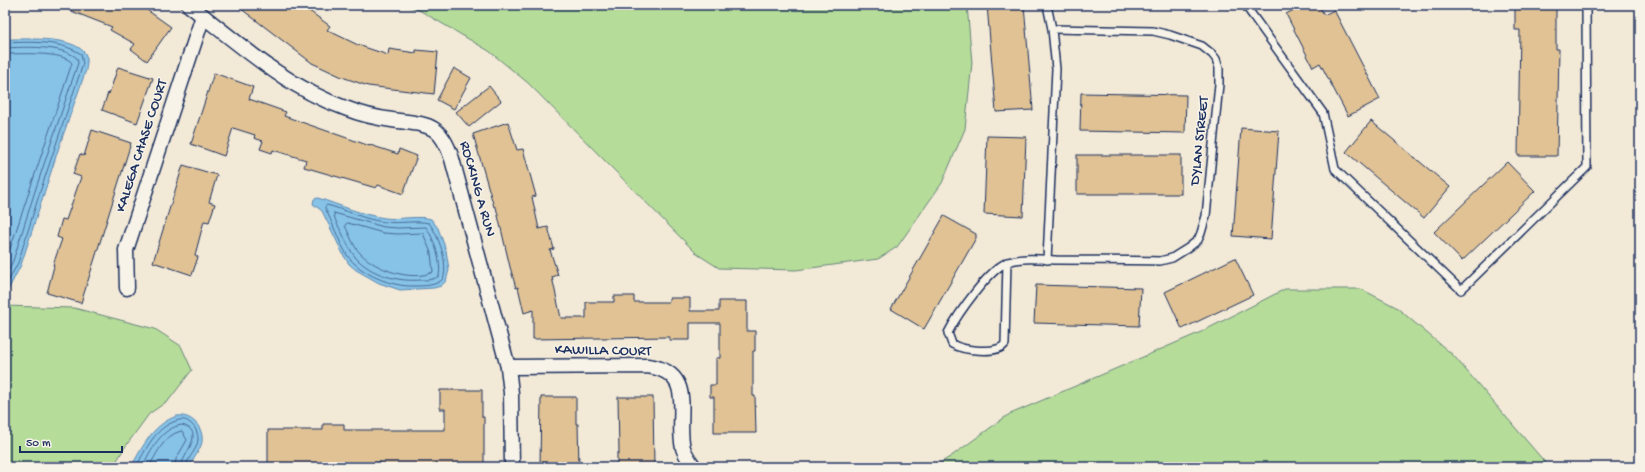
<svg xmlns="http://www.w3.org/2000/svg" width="1645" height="472" viewBox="0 0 1645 472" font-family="'Gochi Hand',sans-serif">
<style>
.green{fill:#b5dc98;stroke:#68867b}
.water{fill:#87c2e7;stroke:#5c87b0}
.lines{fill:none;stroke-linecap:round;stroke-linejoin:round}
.shore{stroke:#466a95;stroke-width:1}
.building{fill:#e0c294;stroke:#1b2f5e}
.lane-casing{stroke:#1b2f5e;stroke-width:10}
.street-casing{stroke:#1b2f5e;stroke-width:17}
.lane{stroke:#f7f3e8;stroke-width:7}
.street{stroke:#f7f3e8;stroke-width:14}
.labels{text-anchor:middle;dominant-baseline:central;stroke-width:3;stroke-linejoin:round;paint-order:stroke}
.street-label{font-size:15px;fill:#1b2f5e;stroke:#f7f3e8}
</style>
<rect width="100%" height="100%" fill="#f2e9d7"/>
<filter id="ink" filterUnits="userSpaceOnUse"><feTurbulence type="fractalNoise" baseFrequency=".025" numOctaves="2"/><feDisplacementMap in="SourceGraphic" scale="8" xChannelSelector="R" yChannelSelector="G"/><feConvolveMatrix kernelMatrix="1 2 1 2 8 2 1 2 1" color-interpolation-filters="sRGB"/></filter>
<g filter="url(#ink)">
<g class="green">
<polygon points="404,5 967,5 972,63 965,129 942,183 897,247 878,259 796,270 719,268 697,254 528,83 489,51 419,10"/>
<polygon points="1285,289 1361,289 1396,307 1453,355 1549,467 933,467 950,457 1008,415 1201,332"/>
<polygon points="5,306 74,308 155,329 181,346 192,370 169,400 149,414 125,447 113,467 5,467"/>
</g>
<g class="water">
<path d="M13,39C32,39 71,37 84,52C88,57 87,64 86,70L60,144L21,265L7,292L5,293V40Z"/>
<path d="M318,198C340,205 362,215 385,218C400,220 419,215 431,219L438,228L446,250L449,270L446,281L441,286L434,288L400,290L379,283L356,270L349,264L344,256L322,211L313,204L314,199Z"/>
<path d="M177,416C191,414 204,427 202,442C200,451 193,459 189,467H131C143,446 153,424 177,416Z"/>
</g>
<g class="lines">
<g class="shore">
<path d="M5,43C29,42 60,40 81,54L83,64L40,192L18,263L5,287"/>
<path d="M5,48C25,47 61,45 77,58L78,63L35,191L13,261L5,277"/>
<path d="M5,54C20,54 63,51 72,63L5,264"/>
<path d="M327,205C346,210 365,220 385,222C400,224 415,220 429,223C438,234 449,264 443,279C436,286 424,286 414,286C392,287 360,274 347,255C338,240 333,223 325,208Z"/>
<path d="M334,213L384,227L398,228L426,227C434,238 442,263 439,276C433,280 427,280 421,280C398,282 372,275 356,258C350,251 346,241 342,233C339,227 334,220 334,213Z"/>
<path d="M348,223L383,233L398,234L423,233L431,253L433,272C412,282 376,270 360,253C353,246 350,235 345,226L346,224Z"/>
<path d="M136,467C146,449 155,428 176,421C181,419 186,419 190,423C195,426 198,433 198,439C198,450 187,457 186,467"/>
<path d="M142,467C151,450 161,428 182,425C207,431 182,455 181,467"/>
<path d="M149,467C157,453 165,434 182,431L187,440L176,459L175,467"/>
</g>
</g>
<g class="building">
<polygon points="56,5 140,5 171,27 147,61 131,49 135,44 110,30 112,27"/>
<polygon points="236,5 311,5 308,10 330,26 327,30 358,45 388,55 389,49 416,53 416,50 438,52 434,94 368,86 342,77 312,63"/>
<polygon points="987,5 1024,5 1033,110 996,112"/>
<polygon points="1303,5 1319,5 1324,15 1334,10 1380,99 1348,116 1320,63 1313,67 1286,14"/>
<polygon points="1515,5 1556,5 1556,49 1559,49 1557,156 1518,156 1520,30 1515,30"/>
<polygon points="118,67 153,78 137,123 102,110 108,93 109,94"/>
<polygon points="454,68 471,78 454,109 437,100"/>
<polygon points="214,73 253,87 249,99 286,112 284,116 370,146 370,145 398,154 399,149 417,156 403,194 378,185 376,188 304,167 306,160 273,150 272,153 260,149 263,141 254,138 255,135 233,128 224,156 191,144"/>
<polygon points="489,86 501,101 469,127 456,112"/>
<polygon points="1081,93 1186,95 1185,133 1080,131"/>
<polygon points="1371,121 1450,187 1424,218 1346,152"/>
<polygon points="508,122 517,150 523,149 536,196 532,197 539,229 548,227 554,249 550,250 558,275 552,277 561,318 586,318 586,302 614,302 614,296 634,296 634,302 669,302 669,298 690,298 690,311 719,311 719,301 747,301 747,331 755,331 755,351 753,351 753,396 755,396 756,433 714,433 714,397 710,397 710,385 716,385 716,358 720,358 720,323 690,323 690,340 669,340 669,337 533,339 533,310 524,313 518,287 516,288 510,267 496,207 494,207 473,134"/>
<polygon points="1241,128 1279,131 1271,239 1233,236"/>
<polygon points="92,130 131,143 81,303 47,293 54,266 53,265 62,239 57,237 62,219 66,220 81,177 73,174 80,154 84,156"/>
<polygon points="987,136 1026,137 1023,216 984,214"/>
<rect x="1077" y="155" width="104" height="39"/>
<polygon points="1507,162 1535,191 1462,261 1434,232"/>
<polygon points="183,165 217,175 209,202 215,204 209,222 204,221 195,255 198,257 192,275 153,262"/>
<polygon points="944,216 976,234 976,238 924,329 891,309"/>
<polygon points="1235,258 1253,295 1182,329 1165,292"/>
<polygon points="1036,285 1141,288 1139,326 1034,323"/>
<polygon points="440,390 482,390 482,417 484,417 484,465 380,466 380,463 343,463 343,466 268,465 268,430 323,430 323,424 344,424 344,430 445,430 445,409 440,409"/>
<polygon points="541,397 576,397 576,424 578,424 579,467 540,467"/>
<polygon points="618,397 653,397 654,467 617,467 617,453 619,453"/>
</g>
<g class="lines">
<g class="lane-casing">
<g id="lane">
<polyline points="1245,5 1323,113 1335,169 1461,290 1587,167 1586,5"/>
<polyline points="1047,260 1056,69 1052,29 1047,5"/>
<path d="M1007,262L1005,344C997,355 962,350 952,344L948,333C957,315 989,269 1008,262C1022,257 1041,259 1056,260C1091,260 1125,260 1160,261L1172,258L1188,248L1198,240L1201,233L1206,216L1219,84V68L1216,59L1212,54L1202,46L1170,35L1153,31L1052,29"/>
</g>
</g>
<g class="street-casing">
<g id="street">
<path d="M189,5C238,43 286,87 345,108C360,114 377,118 392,120C427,125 440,122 452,159L508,367L511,393L512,467"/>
<polyline points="127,288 126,250 203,16"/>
<path d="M508,367L647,366C698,372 675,417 683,448C685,455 690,461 694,467"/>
</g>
</g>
<use href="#lane" class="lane"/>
<use href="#street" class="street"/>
</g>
</g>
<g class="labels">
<g class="street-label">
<text transform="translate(1200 141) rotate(-84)">DYLAN STREET</text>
<text transform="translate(142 146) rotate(-72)">KALEGA CHASE COURT</text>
<text transform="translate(477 189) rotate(74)">ROCKING A RUN</text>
<text transform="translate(603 351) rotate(1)">KAWILLA COURT</text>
</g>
</g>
<rect width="1645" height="472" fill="none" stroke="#f7f3e8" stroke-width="20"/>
<rect x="10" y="10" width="1625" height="452" fill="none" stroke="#1b2f5e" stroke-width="1.5" filter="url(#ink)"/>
<path d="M20 446v6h102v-6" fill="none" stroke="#1b2f5e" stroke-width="2"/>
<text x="26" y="446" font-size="12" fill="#1b2f5e" stroke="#f7f3e8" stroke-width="3" paint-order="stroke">50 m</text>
</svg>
